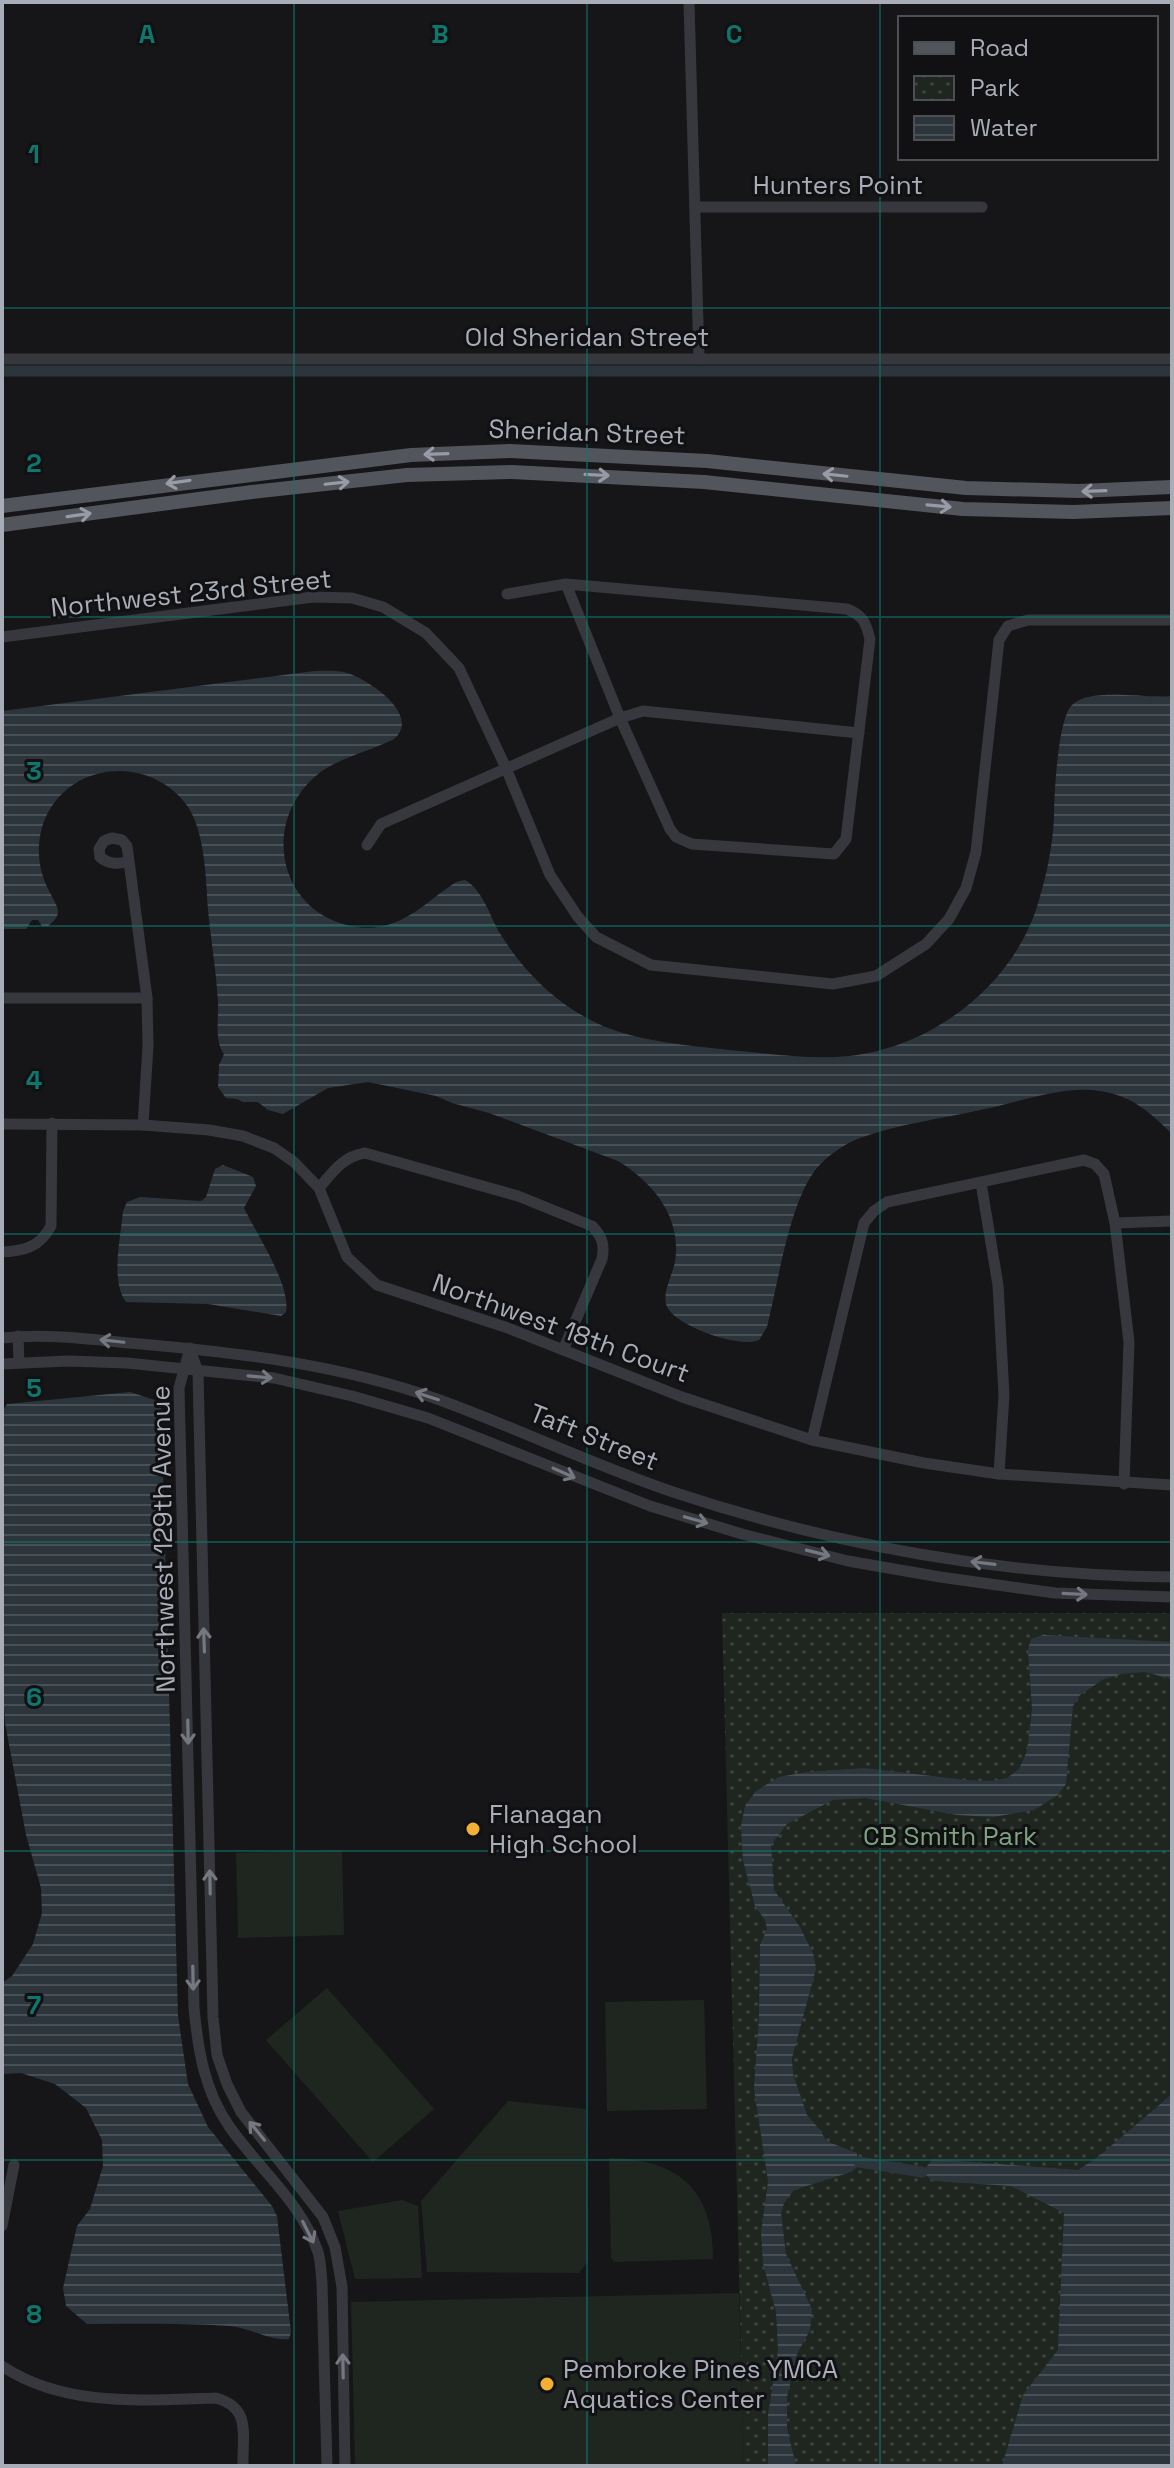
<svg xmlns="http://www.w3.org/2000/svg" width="1174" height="2468" viewBox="0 0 1174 2468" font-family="'Space Grotesk',sans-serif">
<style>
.park{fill:url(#park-dots)}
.pitch{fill:#1e261f}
.water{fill:url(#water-rules)}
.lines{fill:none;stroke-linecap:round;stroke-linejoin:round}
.canal{stroke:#2c353c;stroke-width:11}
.minor{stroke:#37383d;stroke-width:11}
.major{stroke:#53555c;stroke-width:14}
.oneway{stroke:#979ba6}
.oneway2{stroke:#757881}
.grid{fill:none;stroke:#0f766e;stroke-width:2;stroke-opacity:0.55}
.poi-dot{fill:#f2b134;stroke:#111113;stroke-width:3}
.labels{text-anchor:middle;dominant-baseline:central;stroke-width:6;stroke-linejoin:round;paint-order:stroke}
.street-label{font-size:26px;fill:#a8adb8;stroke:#111113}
.poi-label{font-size:26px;fill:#a8adb8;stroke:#111113;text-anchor:start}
.park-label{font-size:26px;fill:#7fa381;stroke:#111113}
.grid-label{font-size:26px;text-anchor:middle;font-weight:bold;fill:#0f766e;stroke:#111113;stroke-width:6;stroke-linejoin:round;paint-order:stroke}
</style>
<defs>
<pattern id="park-dots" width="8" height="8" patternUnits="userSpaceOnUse" patternTransform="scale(2)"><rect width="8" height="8" fill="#1e261f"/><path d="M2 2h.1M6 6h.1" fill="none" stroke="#3c433d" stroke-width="1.8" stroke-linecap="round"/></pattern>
<pattern id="water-rules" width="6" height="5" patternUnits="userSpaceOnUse" patternTransform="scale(2)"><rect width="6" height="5" fill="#2c353c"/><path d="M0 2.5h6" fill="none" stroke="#485056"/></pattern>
</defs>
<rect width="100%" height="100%" fill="#161618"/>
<polygon class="park" points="722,1613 1172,1613 1172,2466 744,2466"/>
<g class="pitch">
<polygon points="342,1850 344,1935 238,1938 236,1853"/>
<polygon points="327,1988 434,2109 373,2162 266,2040"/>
<polygon points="704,2000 707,2109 607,2111 605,2002"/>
<polygon points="508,2101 586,2109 588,2261 579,2273 427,2272 421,2201"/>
<path d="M609,2158C678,2159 713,2189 713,2259L614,2262L611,2258Z"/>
<polygon points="402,2200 418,2206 422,2278 355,2279 338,2211"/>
<polygon points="739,2293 744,2466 355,2466 351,2302"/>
</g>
<g class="water">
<path d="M315,671C326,671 337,670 347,673C368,679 422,715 394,739C373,750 333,760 317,775C259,823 279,916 357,927C390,932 414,914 439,894C448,888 454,881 465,880C484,891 490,918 501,935C526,975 560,1007 603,1026C642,1042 687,1045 728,1050C767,1053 809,1060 849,1056C934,1047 1016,983 1039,900C1047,874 1053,843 1054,817C1054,795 1058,718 1072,705C1090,687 1146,699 1172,696V1134C1151,1113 1131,1095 1100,1091C1062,1085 1017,1103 980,1110C941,1119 898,1124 860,1138C844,1144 827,1156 816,1169C789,1203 778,1284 767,1327L759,1340C740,1349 671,1325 666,1304C663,1291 672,1276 675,1262C682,1218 654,1183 618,1161L489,1113L452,1103L436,1096L368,1082L328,1088L283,1114L268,1110L258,1102H243L237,1099L226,1098L218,1087L219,1065L224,1054C214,1041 219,1017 218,1001C216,970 211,940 208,910C206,879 205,829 186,804C147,753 65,762 43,824C36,846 38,868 48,889C51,895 57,904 58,911C58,918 53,922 48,926H42L38,920H32L26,929H2V711Z"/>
<path d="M223,1165L253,1177L256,1186L244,1208C256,1233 291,1285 286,1312L281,1316L208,1304L126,1302C110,1280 121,1237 123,1211L127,1202L140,1197L201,1201L206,1197L215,1169Z"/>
<path d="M130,1392L161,1402L178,2016L188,2084L208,2127L272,2206L277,2216L291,2332L289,2339C268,2341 251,2328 230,2326C182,2323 135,2324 87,2324L66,2306L63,2288L77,2226L90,2209L103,2166L102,2140L86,2108L55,2084L21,2073L2,2074V1983L12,1976L33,1944L42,1913L41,1888L26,1835L5,1723L2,1674V1412L7,1404Z"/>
<polygon points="1043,1635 1172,1642 1172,1679 1144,1672 1121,1674 1104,1679 1080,1695 1073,1706 1066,1784 1058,1795 1034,1810 993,1817 957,1815 865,1798 833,1800 787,1824 771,1845 774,1890 800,1927 814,1956 816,1969 792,2058 793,2074 807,2115 820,2130 826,2141 857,2153 857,2167 851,2172 794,2190 784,2203 781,2214 786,2254 812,2309 810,2330 797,2354 787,2397 787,2428 796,2466 768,2466 768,2415 778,2350 776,2312 763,2263 761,2233 768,2181 754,2089 759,2018 760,1945 767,1929 765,1920 755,1906 743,1860 741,1826 745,1806 756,1791 779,1777 807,1772 864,1768 966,1780 991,1781 1007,1778 1019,1769 1027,1751 1032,1710 1028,1649 1031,1639"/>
<polygon points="1172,2094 1172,2466 1002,2466 1023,2395 1058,2350 1064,2213 1011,2186 933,2181 922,2172 933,2159 1078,2170 1098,2157"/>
</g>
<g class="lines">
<g class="canal">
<polyline points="2,371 1172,371"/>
<polyline points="859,2162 922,2172"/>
</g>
<g class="minor">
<polyline points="689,2 699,359"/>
<polyline points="695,207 982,207"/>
<polyline points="2,359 1172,359"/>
<path d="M507,594L566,584L847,609C863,615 866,623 870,639L846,839L834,854L692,844L676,837L670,829L620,718L566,584"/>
<polyline points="2,637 313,597 352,598 383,607 426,633 459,668 506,768 550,875 578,917 596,937 651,965 833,984 876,976 926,944 949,919 966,888 976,852 999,640 1008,626 1028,620 1172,620"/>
<polyline points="367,845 381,824 620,718 643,711 859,733"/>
<path d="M128,861C119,865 108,864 100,857L99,849L104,841L112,838L122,840L127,846L147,998L148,1046L143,1125"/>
<polyline points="2,998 147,998"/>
<polyline points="2,1124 143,1125 209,1130 243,1136 274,1148 294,1162 319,1188 347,1257 377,1285 508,1328 682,1397 812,1440 924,1463 999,1474 1172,1485"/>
<polyline points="981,1183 998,1285 1004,1395 999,1474"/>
<path d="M319,1188C333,1172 342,1157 365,1153L518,1196L592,1226C602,1236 605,1245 602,1259L563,1350"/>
<polyline points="1115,1223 1172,1221"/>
<path d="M2,1252C24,1251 40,1247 51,1226L52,1123"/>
<polyline points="18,1336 19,1363"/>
<path d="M2,1338C49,1333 94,1340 141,1344C241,1353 341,1365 437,1399C517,1428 593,1465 673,1492C832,1545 1004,1576 1172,1577"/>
<path d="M190,1348L179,1388L194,2008C198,2049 204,2090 229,2126C258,2168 302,2203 318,2252C321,2262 321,2273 322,2283L327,2466"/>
<polyline points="190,1349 198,1372 213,2017 217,2055 227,2084 241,2112 323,2217 335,2247 342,2287 345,2466"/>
<polyline points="2,1364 68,1361 127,1363 274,1378 352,1396 428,1418 650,1506 742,1534 848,1561 940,1577 1055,1593 1172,1597"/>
<polyline points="812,1440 864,1223 874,1211 887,1202 1084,1160 1095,1164 1104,1174 1115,1223 1129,1342 1124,1484"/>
<polyline points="2,2226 14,2165"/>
<path d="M2,2366C65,2408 144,2400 216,2398C252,2408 242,2435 243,2466"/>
</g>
<g class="major">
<polyline points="2,506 411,455 510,451 707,461 966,488 1079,491 1172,487"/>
<polyline points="2,525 252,492 407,475 512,472 704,482 963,509 1073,512 1172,508"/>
</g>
</g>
<defs><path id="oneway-shaft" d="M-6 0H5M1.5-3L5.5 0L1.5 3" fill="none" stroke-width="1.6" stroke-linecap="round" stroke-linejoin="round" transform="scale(2)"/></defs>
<g class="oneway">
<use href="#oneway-shaft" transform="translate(436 454) rotate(178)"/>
<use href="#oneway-shaft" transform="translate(597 475) rotate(3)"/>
<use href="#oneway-shaft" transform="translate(835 475) rotate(-174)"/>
<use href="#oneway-shaft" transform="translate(178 482) rotate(172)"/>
<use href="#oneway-shaft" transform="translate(337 483) rotate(-6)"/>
<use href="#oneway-shaft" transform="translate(1094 491) rotate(178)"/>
<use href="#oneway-shaft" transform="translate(939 506) rotate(5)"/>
<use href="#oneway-shaft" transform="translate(79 515) rotate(-8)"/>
</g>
<g class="oneway2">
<use href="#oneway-shaft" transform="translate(112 1341) rotate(-174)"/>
<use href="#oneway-shaft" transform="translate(260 1377) rotate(5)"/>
<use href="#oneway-shaft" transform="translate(427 1396) rotate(-162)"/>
<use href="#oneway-shaft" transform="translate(564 1473) rotate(24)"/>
<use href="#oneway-shaft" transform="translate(696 1520) rotate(16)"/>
<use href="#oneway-shaft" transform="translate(818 1553) rotate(14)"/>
<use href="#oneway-shaft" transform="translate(983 1563) rotate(-173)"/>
<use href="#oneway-shaft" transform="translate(1075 1594) rotate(3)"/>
<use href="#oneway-shaft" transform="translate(204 1640) rotate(-92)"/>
<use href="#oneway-shaft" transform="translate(188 1732) rotate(89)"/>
<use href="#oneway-shaft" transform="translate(210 1882) rotate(-91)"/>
<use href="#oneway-shaft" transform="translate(193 1978) rotate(89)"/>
<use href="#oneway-shaft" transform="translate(257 2131) rotate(-129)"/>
<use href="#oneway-shaft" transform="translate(308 2232) rotate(63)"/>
<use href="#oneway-shaft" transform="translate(343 2366) rotate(-91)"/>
</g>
<path class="grid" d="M294,2V2466M587,2V2466M880,2V2466M2,308H1172M2,617H1172M2,926H1172M2,1234H1172M2,1542H1172M2,1851H1172M2,2160H1172"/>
<g class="poi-dot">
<circle cx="473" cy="1829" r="8"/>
<circle cx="547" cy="2384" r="8"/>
</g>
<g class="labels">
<g class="street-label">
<text x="838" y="185">Hunters Point</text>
<text x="587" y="337">Old Sheridan Street</text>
<text transform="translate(587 432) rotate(2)">Sheridan Street</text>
<text transform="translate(191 593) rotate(-6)">Northwest 23rd Street</text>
<text transform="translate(561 1328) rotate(20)">Northwest 18th Court</text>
<text transform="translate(594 1437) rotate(22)">Taft Street</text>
<text transform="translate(163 1539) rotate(-91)">Northwest 129th Avenue</text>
</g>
<g class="poi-label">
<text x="489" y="1814">Flanagan<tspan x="489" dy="30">High School</tspan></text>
<text x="563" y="2369">Pembroke Pines YMCA<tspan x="563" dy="30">Aquatics Center</tspan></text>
</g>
<g class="park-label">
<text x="950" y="1836">CB Smith Park</text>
</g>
</g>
<g class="grid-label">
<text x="147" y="43">A</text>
<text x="440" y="43">B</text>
<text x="734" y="43">C</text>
<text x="34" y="163">1</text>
<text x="34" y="472">2</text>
<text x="34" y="780">3</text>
<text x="34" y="1089">4</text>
<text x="34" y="1397">5</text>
<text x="34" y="1706">6</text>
<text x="34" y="2014">7</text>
<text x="34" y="2323">8</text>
</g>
<rect width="1174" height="2468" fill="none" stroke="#a8adb8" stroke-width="8"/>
<rect x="898" y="16" width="260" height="144" fill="#111113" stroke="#4d4f55" stroke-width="2"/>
<rect x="914" y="42" width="40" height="12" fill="#53555c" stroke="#4d4f55" stroke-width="2"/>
<text x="970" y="56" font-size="24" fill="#a8adb8">Road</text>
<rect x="914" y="76" width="40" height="24" fill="url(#park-dots)" stroke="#4d4f55" stroke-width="2"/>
<text x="970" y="96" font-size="24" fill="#a8adb8">Park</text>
<rect x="914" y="116" width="40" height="24" fill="url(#water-rules)" stroke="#4d4f55" stroke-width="2"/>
<text x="970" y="136" font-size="24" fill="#a8adb8">Water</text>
</svg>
